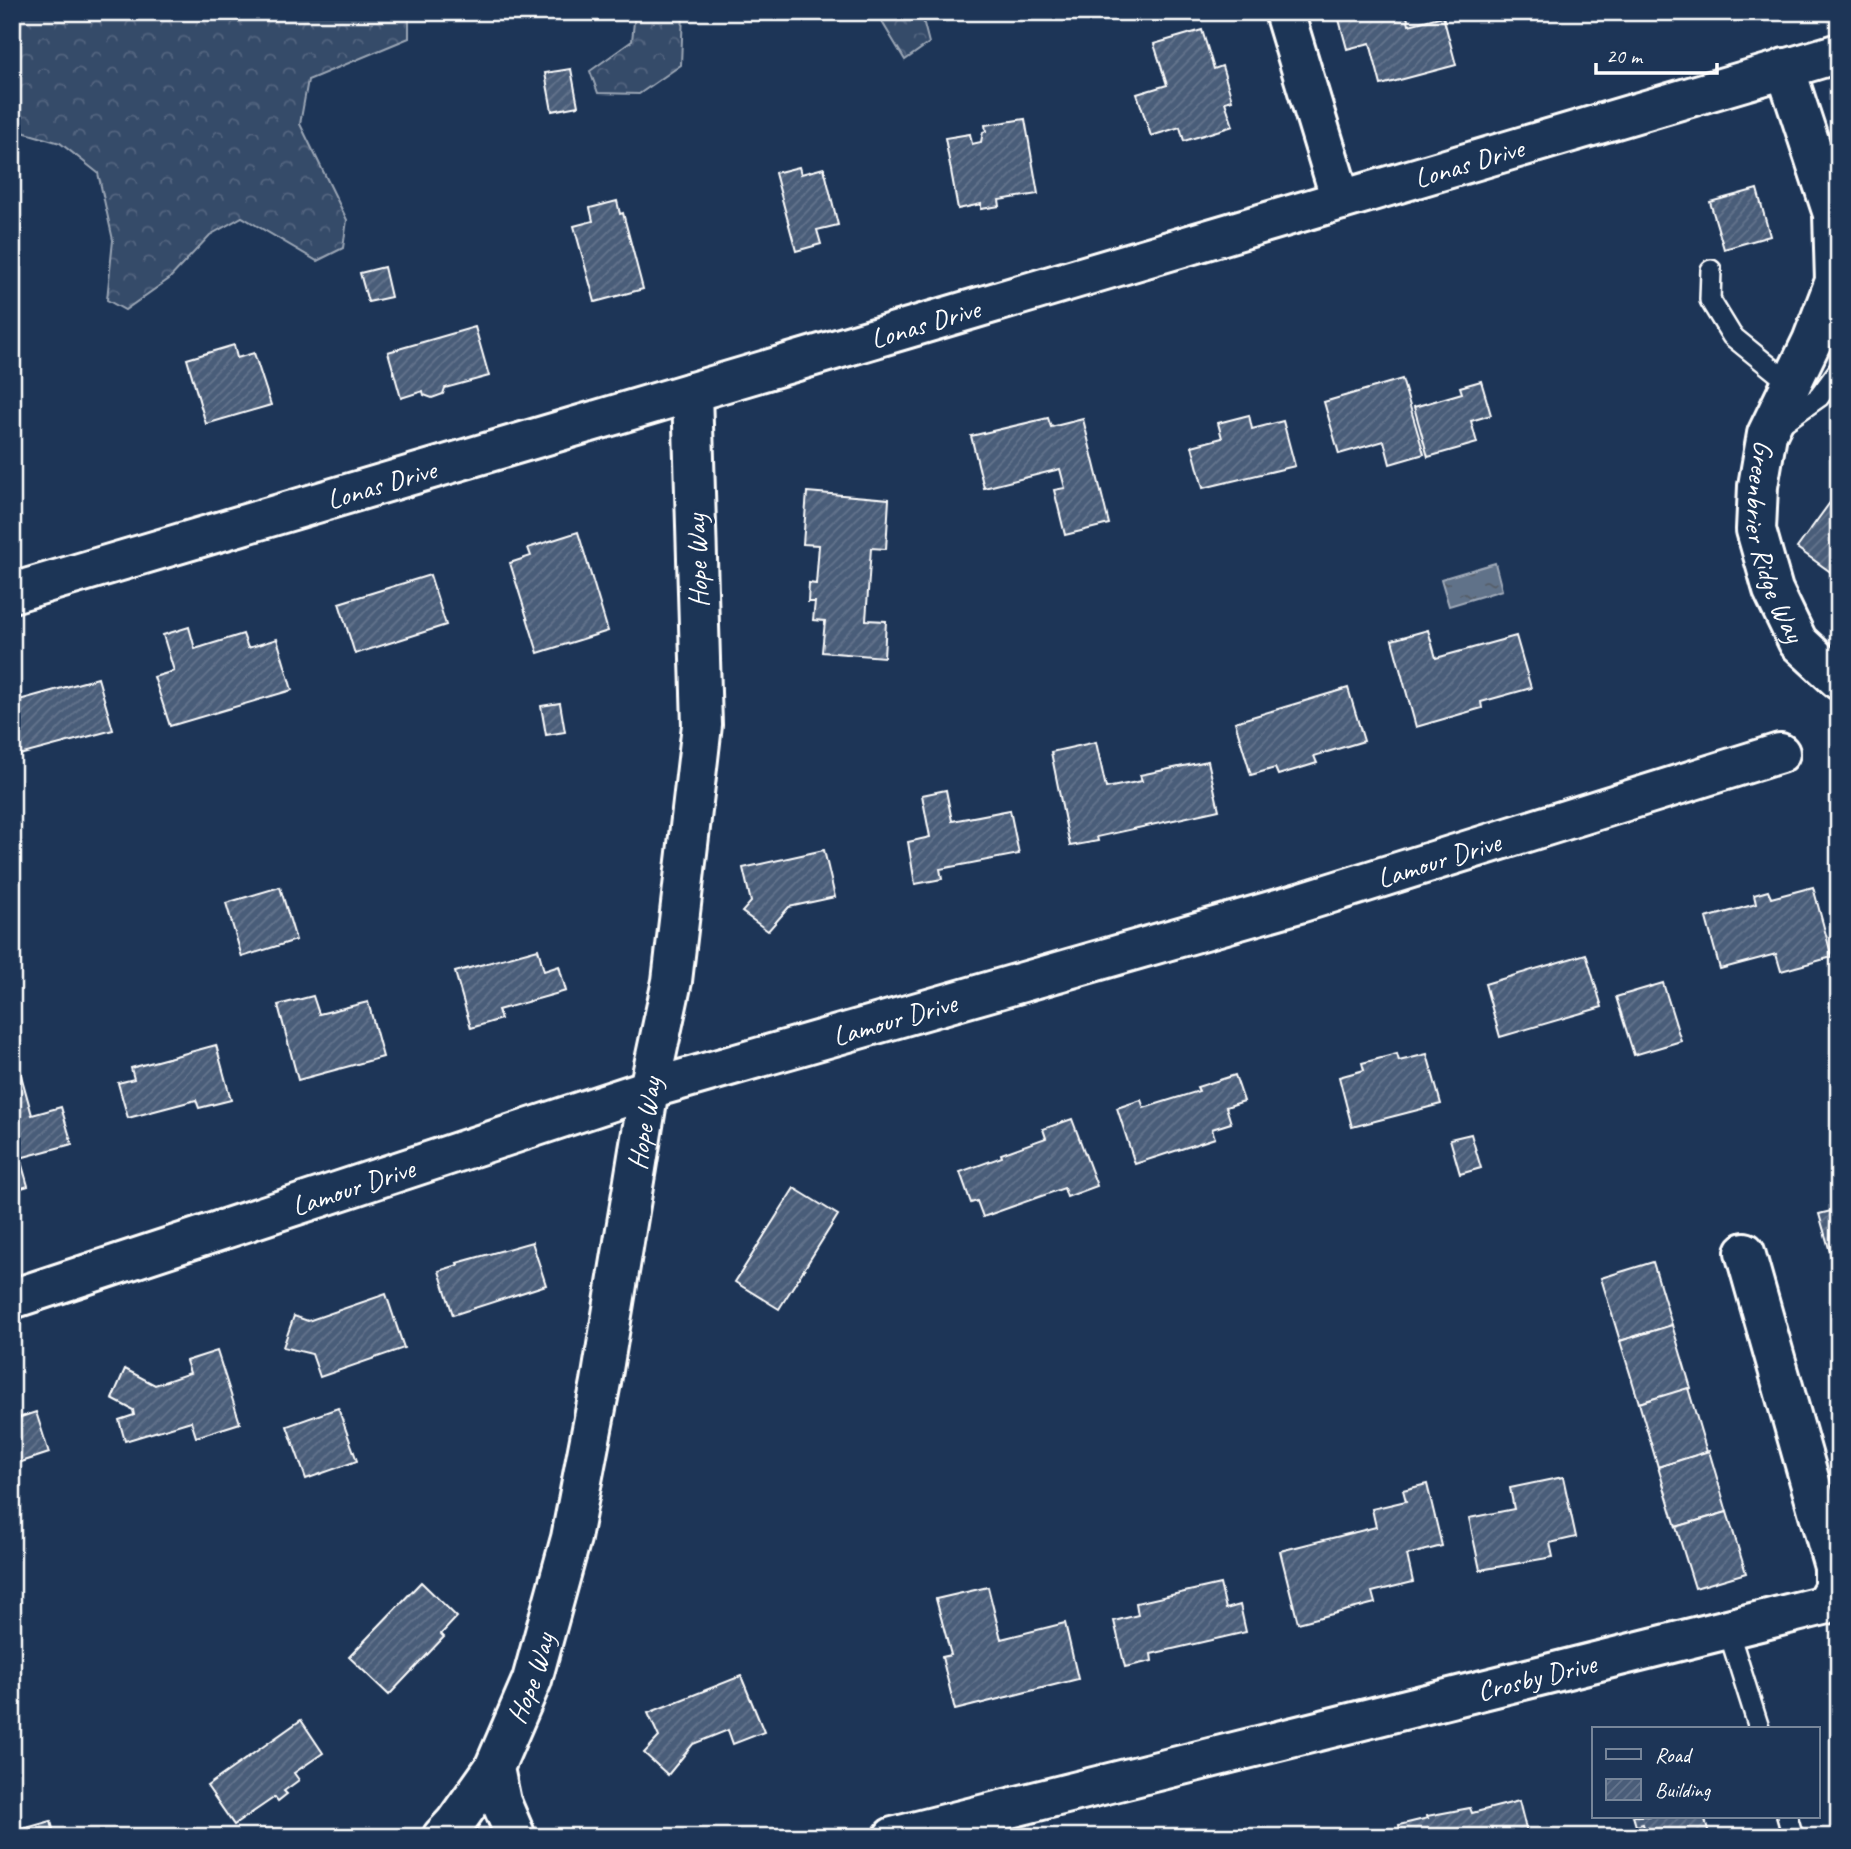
<svg xmlns="http://www.w3.org/2000/svg" width="1851" height="1849" viewBox="0 0 1851 1849" font-family="Caveat,sans-serif">
<style>
.forest{fill:url(#forest-crowns);stroke:#9aa5b4;stroke-width:2}
.water{fill:url(#water-ripples);stroke:#a0aab8;stroke-width:2}
.building{fill:url(#building-hatch);stroke:#fff;stroke-width:2}
.lines{fill:none;stroke-linecap:round;stroke-linejoin:round}
.service-casing{stroke:#fff;stroke-width:24}
.minor-casing{stroke:#fff;stroke-width:44}
.tertiary-casing{stroke:#fff;stroke-width:44}
.service{stroke:#1d3557;stroke-width:19}
.minor{stroke:#1d3557;stroke-width:38}
.tertiary{stroke:#1d3557;stroke-width:38}
.labels{text-anchor:middle;dominant-baseline:central;stroke-width:6;stroke-linejoin:round;paint-order:stroke}
.street-label{font-size:28px;fill:#fff;stroke:#1d3557}
</style>
<defs>
<pattern id="forest-crowns" width="20" height="18" patternUnits="userSpaceOnUse" patternTransform="scale(1.75)"><rect width="20" height="18" fill="#364b69"/><path d="M2 6a3 3 0 1 1 6 0M12 15a3 3 0 1 1 6 0" fill="none" stroke="#546680"/></pattern>
<pattern id="water-ripples" width="26" height="14" patternUnits="userSpaceOnUse" patternTransform="scale(1.75)"><rect width="26" height="14" fill="#617289"/><path d="M2 4q2-2 4 0t4 0M15 11q2-2 4 0t4 0" fill="none" stroke="#555d67"/></pattern>
<pattern id="building-hatch" width="6" height="6" patternUnits="userSpaceOnUse" patternTransform="scale(1.75)"><rect width="6" height="6" fill="#4a5d79"/><path d="M-1 1l2-2M0 6l6-6M5 7l2-2" fill="none" stroke="#65758d"/></pattern>
</defs>
<rect width="100%" height="100%" fill="#1d3557"/>
<filter id="ink" filterUnits="userSpaceOnUse"><feTurbulence type="fractalNoise" baseFrequency=".0143" numOctaves="2"/><feDisplacementMap in="SourceGraphic" scale="14" xChannelSelector="R" yChannelSelector="G"/><feConvolveMatrix kernelMatrix="1 2 1 2 8 2 1 2 1" color-interpolation-filters="sRGB"/></filter>
<g filter="url(#ink)">
<g class="forest">
<polygon points="12,12 409,12 409,38 308,80 300,124 347,220 343,248 317,261 242,217 210,235 169,279 125,310 107,300 113,240 98,173 60,143 12,129"/>
<polygon points="635,12 683,12 681,65 639,94 598,93 590,71 632,41"/>
<polygon points="876,12 921,12 929,43 905,60"/>
</g>
<polygon class="water" points="1495,563 1502,590 1449,606 1441,579"/>
<g class="building">
<polygon points="1337,12 1406,12 1409,25 1443,16 1456,65 1381,85 1370,43 1347,49"/>
<polygon points="1640,12 1668,12 1641,16"/>
<polygon points="1202,30 1214,69 1222,66 1232,100 1225,102 1233,126 1184,141 1180,127 1151,136 1137,94 1167,85 1154,44"/>
<polygon points="571,69 578,106 552,111 545,73"/>
<polygon points="1025,119 1038,194 999,200 1000,206 981,209 981,204 958,209 945,138 970,134 972,144 981,142 983,132 986,131 985,125"/>
<polygon points="799,167 801,174 824,168 838,225 817,230 821,244 796,251 775,173"/>
<polygon points="1757,189 1770,236 1724,249 1710,202"/>
<polygon points="617,201 620,214 623,213 643,289 595,302 574,226 593,221 590,208"/>
<polygon points="384,267 391,297 368,302 360,273"/>
<polygon points="475,327 489,376 445,388 443,394 432,398 424,395 423,391 401,398 388,352"/>
<polygon points="234,345 237,358 254,353 271,405 206,424 187,359"/>
<polygon points="1402,379 1424,454 1390,464 1384,441 1339,454 1324,402"/>
<polygon points="1481,381 1491,415 1471,421 1477,443 1428,457 1414,407 1462,393 1460,387"/>
<polygon points="1249,415 1252,429 1283,421 1295,466 1203,488 1192,446 1222,438 1218,423"/>
<polygon points="1048,418 1051,427 1083,419 1109,524 1065,535 1054,490 1065,488 1060,469 984,488 971,436"/>
<polygon points="1839,490 1839,578 1797,548"/>
<polygon points="807,492 889,499 886,549 871,548 866,620 886,621 884,657 822,652 825,621 813,620 815,602 808,602 809,583 816,584 819,545 803,544"/>
<polygon points="578,532 608,631 538,653 510,563 531,556 528,548"/>
<polygon points="430,575 446,625 355,654 339,603"/>
<polygon points="189,627 195,649 243,634 248,648 277,639 292,690 170,726 154,677 174,671 163,635"/>
<polygon points="1428,630 1436,658 1516,636 1531,688 1481,702 1482,708 1416,727 1392,640"/>
<polygon points="98,678 113,730 12,757 12,702"/>
<polygon points="1348,688 1364,741 1314,756 1317,763 1278,775 1275,768 1251,775 1235,722"/>
<polygon points="560,703 565,732 546,735 541,706"/>
<polygon points="1096,742 1106,788 1142,781 1140,775 1208,761 1219,810 1097,837 1098,841 1070,846 1051,752"/>
<polygon points="946,790 952,821 1010,810 1019,854 940,869 942,879 915,884 908,842 930,837 922,795"/>
<polygon points="824,850 835,897 789,907 768,931 742,912 751,902 743,868"/>
<polygon points="280,887 296,940 242,957 226,903"/>
<polygon points="1813,887 1832,957 1781,971 1776,954 1720,969 1706,918 1756,904 1754,895 1768,891 1771,898"/>
<polygon points="538,949 544,971 559,966 566,991 498,1010 501,1019 471,1028 455,972"/>
<polygon points="1586,954 1602,1007 1500,1037 1485,984"/>
<polygon points="1663,983 1681,1041 1634,1055 1616,997"/>
<polygon points="313,996 319,1014 368,1002 383,1057 298,1080 278,1005"/>
<polygon points="216,1045 231,1100 199,1108 196,1100 128,1118 118,1083 134,1079 131,1068"/>
<polygon points="1397,1054 1399,1061 1427,1054 1441,1104 1352,1127 1339,1077 1364,1070 1362,1063"/>
<polygon points="19,1068 32,1115 61,1107 72,1144 20,1158 28,1186 12,1191 12,1070"/>
<polygon points="1235,1075 1244,1101 1226,1107 1231,1123 1212,1129 1215,1138 1135,1164 1117,1108 1141,1100 1144,1108 1199,1091 1197,1087"/>
<polygon points="1072,1119 1097,1186 1067,1197 1064,1188 983,1217 977,1201 971,1203 960,1172 1002,1157 1001,1154 1046,1138 1043,1129"/>
<polygon points="1471,1134 1481,1168 1460,1174 1450,1139"/>
<polygon points="794,1188 838,1215 779,1309 735,1282"/>
<polygon points="1839,1209 1839,1276 1837,1276 1819,1214"/>
<polygon points="532,1242 546,1285 453,1315 439,1271 458,1265 457,1263"/>
<polygon points="1653,1262 1672,1325 1620,1341 1601,1278"/>
<polygon points="386,1294 404,1348 320,1377 312,1354 283,1347 294,1316 308,1321"/>
<polygon points="1672,1325 1691,1388 1639,1403 1620,1341"/>
<polygon points="217,1351 240,1423 196,1437 191,1421 125,1441 119,1420 134,1415 133,1410 112,1399 125,1369 155,1385 190,1373 186,1361"/>
<polygon points="1688,1388 1707,1452 1658,1467 1639,1403"/>
<polygon points="338,1408 357,1461 306,1479 287,1426"/>
<polygon points="36,1412 49,1453 12,1465 12,1420"/>
<polygon points="1709,1451 1727,1512 1676,1527 1658,1467"/>
<polygon points="1563,1477 1576,1537 1550,1543 1553,1557 1480,1570 1469,1518 1514,1509 1510,1488"/>
<polygon points="1427,1484 1442,1546 1407,1555 1413,1582 1372,1592 1375,1603 1298,1623 1280,1551 1376,1527 1372,1509 1406,1501 1403,1490"/>
<polygon points="1727,1512 1746,1573 1695,1588 1676,1527"/>
<polygon points="421,1582 457,1617 441,1634 444,1637 389,1695 349,1657"/>
<polygon points="1220,1584 1226,1609 1240,1605 1246,1632 1151,1654 1152,1661 1125,1667 1114,1621 1138,1615 1136,1603"/>
<polygon points="988,1587 1001,1639 1065,1623 1078,1679 955,1710 942,1657 951,1655 936,1599"/>
<polygon points="741,1676 764,1732 733,1744 728,1730 693,1744 668,1775 644,1753 659,1737 648,1713"/>
<polygon points="301,1720 323,1753 294,1773 299,1780 284,1791 287,1794 278,1801 275,1797 234,1825 207,1786"/>
<polygon points="1519,1801 1528,1837 1401,1837 1399,1825 1428,1818 1427,1816 1470,1808 1472,1813"/>
<polygon points="1633,1816 1704,1816 1710,1837 1647,1837 1643,1824 1636,1826"/>
<polygon points="51,1821 55,1837 12,1837 12,1832"/>
</g>
<g class="lines">
<g class="service-casing">
<g id="service">
<polyline points="1711,270 1710,300 1732,336 1790,383"/>
<polyline points="1778,426 1819,397 1839,370"/>
<polyline points="1728,1630 1759,1728"/>
<polyline points="1787,1816 1793,1837"/>
</g>
</g>
<g class="minor-casing">
<g id="minor">
<polyline points="1284,12 1341,200"/>
<path id="s1" d="M1785,68L1833,214L1835,281L1812,341L1767,434L1758,486L1756,530L1773,590L1798,642L1839,680"/>
<path id="s2" d="M12,1299L649,1089L1299,903L1780,753"/>
<polyline points="442,1837 455,1823 494,1768"/>
<path id="s3" d="M516,1837L501,1802L494,1768L532,1680L571,1538L601,1382L649,1089L672,981L702,725L692,392"/>
<path id="s4" d="M893,1837L1824,1605L1834,1588V1567L1745,1252"/>
</g>
</g>
<g class="tertiary-casing">
<g id="tertiary">
<path id="s5" d="M12,593L1839,53"/>
</g>
</g>
<use href="#service" class="service"/>
<use href="#minor" class="minor"/>
<use href="#tertiary" class="tertiary"/>
</g>
</g>
<g class="labels">
<g class="street-label">
<text stroke="none"><textPath href="#s5" startOffset="1519">Lonas Drive</textPath></text>
<text stroke="none"><textPath href="#s5" startOffset="952">Lonas Drive</textPath></text>
<text stroke="none"><textPath href="#s5" startOffset="385">Lonas Drive</textPath></text>
<text stroke="none"><textPath href="#s1" startOffset="499">Greenbrier Ridge Way</textPath></text>
<text transform="translate(697 561) rotate(-92)">Hope Way</text>
<text stroke="none"><textPath href="#s2" startOffset="1493">Lamour Drive</textPath></text>
<text stroke="none"><textPath href="#s2" startOffset="926">Lamour Drive</textPath></text>
<text stroke="none"><textPath href="#s3" startOffset="737">Hope Way</textPath></text>
<text stroke="none"><textPath href="#s2" startOffset="359">Lamour Drive</textPath></text>
<text stroke="none"><textPath href="#s4" startOffset="663">Crosby Drive</textPath></text>
<text stroke="none"><textPath href="#s3" startOffset="170">Hope Way</textPath></text>
</g>
</g>
<rect width="1851" height="1849" fill="none" stroke="#1d3557" stroke-width="42"/>
<rect x="21" y="21" width="1809" height="1807" fill="none" stroke="#fff" stroke-width="2.5" filter="url(#ink)"/>
<rect x="1592" y="1727" width="228" height="91" fill="#1d3557" stroke="#77869a" stroke-width="2"/>
<rect x="1606" y="1749" width="35" height="10" fill="#1d3557" stroke="#77869a" stroke-width="2"/>
<text x="1655" y="1762" font-size="21" fill="#ffffff">Road</text>
<rect x="1606" y="1779" width="35" height="21" fill="url(#building-hatch)" stroke="#77869a" stroke-width="2"/>
<text x="1655" y="1797" font-size="21" fill="#ffffff">Building</text>
<path d="M1596 63v10h121v-10" fill="none" stroke="#ffffff" stroke-width="3.5"/>
<text x="1606" y="63" font-size="21" fill="#ffffff" stroke="#1d3557" stroke-width="5" paint-order="stroke">20 m</text>
</svg>
